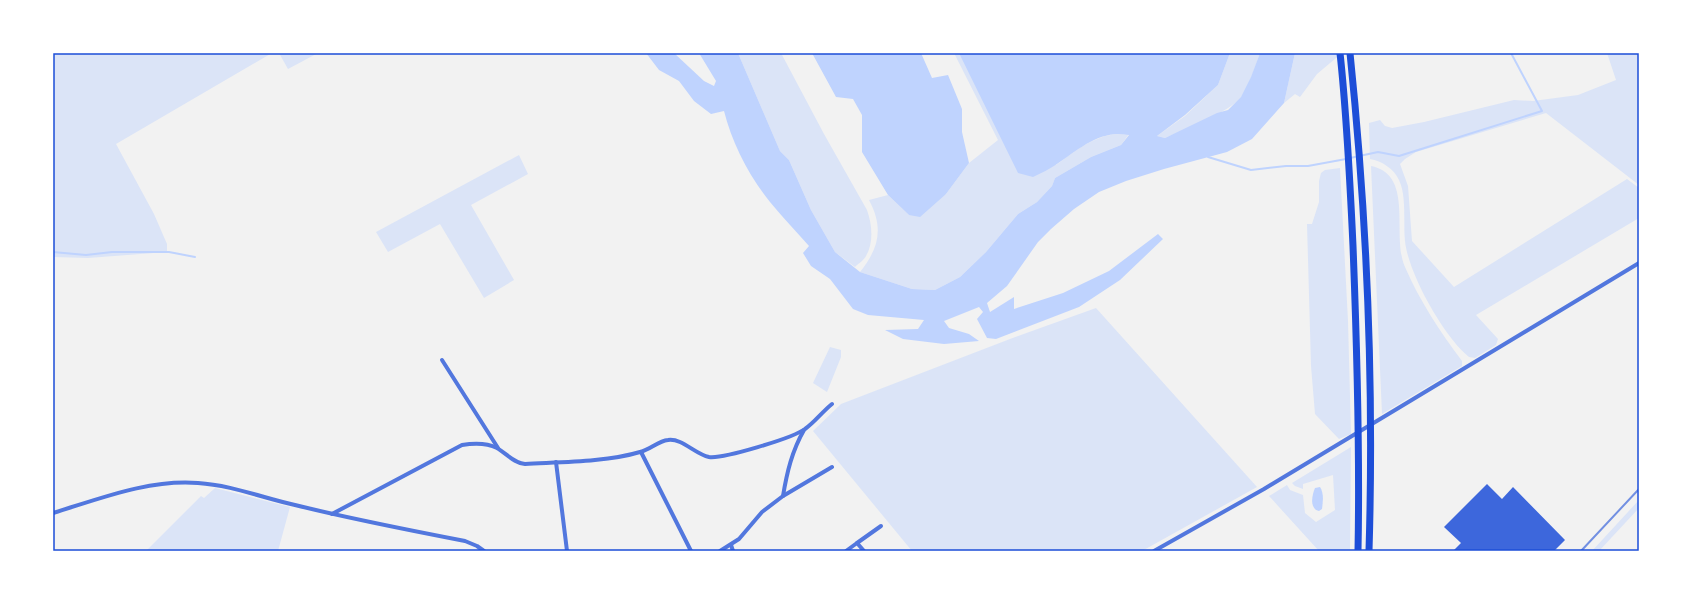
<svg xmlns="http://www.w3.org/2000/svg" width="1692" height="604" viewBox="0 0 1692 604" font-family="Poppins,sans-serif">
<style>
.green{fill:#dbe4f7}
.water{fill:#bfd3fe}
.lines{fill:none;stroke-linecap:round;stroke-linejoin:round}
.stream{stroke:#bfd3fe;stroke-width:2}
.building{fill:#3d67dc}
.minor{stroke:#5277de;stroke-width:4}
.motorway{stroke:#1d4ed8;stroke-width:7}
.rail{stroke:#7290e2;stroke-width:2}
.neatline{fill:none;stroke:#1d4ed8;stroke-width:1.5}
</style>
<rect width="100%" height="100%" fill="#f2f2f2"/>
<g class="green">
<polygon points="53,53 272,53 116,144 154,214 167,244 167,252 88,258 53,257"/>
<polygon points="279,53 318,53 288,69"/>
<path d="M738,53H781L824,134L867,210C872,224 874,242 866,256C864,260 858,264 855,267L835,252L811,210L789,160L780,151Z"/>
<path d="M954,53H959L1056,165C1080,148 1098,132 1129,134L1121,145L1091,157L1055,178L1052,186L1037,202L1018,214L986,252L960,277L935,290L912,289L860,272C879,248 884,228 869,200L888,195L909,215L946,194L969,163L998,140Z"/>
<path d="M1230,53H1260C1255,67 1250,83 1242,96C1232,111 1184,130 1165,138L1157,136L1185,116L1218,85Z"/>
<polygon points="1295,53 1342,53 1317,74 1300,97 1295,94 1284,103"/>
<path d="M1607,53H1639V185L1546,113L1416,152L1405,159L1400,164L1408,186L1412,241L1454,287L1627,179L1639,188V218L1476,315L1498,339L1496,345L1475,358L1469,357C1444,337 1408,273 1405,241C1403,222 1407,197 1399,180C1394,169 1382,161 1370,159L1369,123L1380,120L1385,126L1392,128L1424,122L1514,100L1533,101L1578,95L1616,80Z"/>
<polygon points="519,155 528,174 471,205 514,280 484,298 440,224 388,252 376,232"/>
<path d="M1371,166C1415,175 1391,236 1405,267C1419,300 1441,333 1462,361V366L1382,414Z"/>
<polygon points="1340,168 1348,321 1351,434 1339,439 1315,414 1311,366 1307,224 1312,224 1319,202 1319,181 1321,173 1325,170"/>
<polygon points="1096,308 1257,487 1142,551 912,551 813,431 841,404 1010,339"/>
<polygon points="830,347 841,350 841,357 827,392 813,383"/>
<polygon points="1351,447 1350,551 1319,551 1269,496 1287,485 1290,490 1303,495 1305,513 1316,522 1335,510 1333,475 1303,484 1303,489 1295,486 1292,483"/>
<polygon points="215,488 290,507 278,551 146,551 201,496 204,498"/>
<polygon points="1639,500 1639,508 1599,551 1592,551"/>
</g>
<g class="water">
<path d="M646,53H674L704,81L714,86L716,81L699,53H738L780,151L789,160L811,210L835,252L860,272L912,289L935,290L960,277L986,252L1018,214L1037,202L1052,186L1055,178L1091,157L1121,145L1129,135C1101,129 1079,149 1057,164C1050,169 1041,173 1033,177L1018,173L959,53H1230L1218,85L1185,115L1157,136L1165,138L1217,113L1228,110L1241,97L1251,77L1260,53H1295L1284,103L1252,139L1227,152L1164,169L1126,181L1099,192L1074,209L1051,229L1038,242L1007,286L987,303L990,312L1014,297V309L1063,293L1109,271L1158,234L1163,239L1120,280L1079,307L996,339L987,338L977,319L983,312L979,307L944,321L949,328L969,334L979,341L944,344L903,339L885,330L918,329L924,320L868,315L853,309L830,279L811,266L803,253L809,246C796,231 782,217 770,202C749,176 732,143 724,111L711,114L694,101L679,81L659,70Z"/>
<polygon points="812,53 921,53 932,78 948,75 962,109 962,132 969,163 946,194 920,217 909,215 888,195 862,152 862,115 853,99 836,97"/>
<path d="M1320,487C1324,493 1323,501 1322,509L1319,511C1309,509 1312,495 1315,488Z"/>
</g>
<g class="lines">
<g class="stream">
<polyline points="1208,157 1251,170 1286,166 1308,166 1346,159"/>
<polyline points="1350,158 1378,152 1399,156 1542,111 1511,53"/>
<polyline points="53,252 86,255 112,252 169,252 195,257"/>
</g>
</g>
<polygon class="building" points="1487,484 1502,499 1513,487 1565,540 1554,551 1453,551 1461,543 1444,527"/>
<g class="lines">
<g class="minor">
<polyline points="442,360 498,448"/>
<polyline points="641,452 691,551"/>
<polyline points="556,462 567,551"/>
<path d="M783,496C787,472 792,451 804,430"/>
<path d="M53,513C99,499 149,479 198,483C231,485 263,498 295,505C351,519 408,530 465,541L477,546L484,551"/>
<path d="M332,514L462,445C474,443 487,443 497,448C507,454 514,463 525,464C561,462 607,462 640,452C650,450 658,441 668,440C682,438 695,454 709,457C723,459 793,438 805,429C815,422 822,412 832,404"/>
<polyline points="857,543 881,526"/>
<polyline points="731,545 733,551"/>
<polyline points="720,551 739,539 762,512 783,496 832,467"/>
<polyline points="846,551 857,543 864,551"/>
<polyline points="1154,551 1264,489 1639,263"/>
</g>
<g class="motorway">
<path d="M1340,53C1347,117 1350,181 1353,246C1357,348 1360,449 1358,551"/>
<path d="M1350,53C1367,218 1374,385 1369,551"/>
</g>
<polyline class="rail" points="1581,551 1639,489"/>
</g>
<rect width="1692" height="604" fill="none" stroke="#ffffff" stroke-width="108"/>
<rect x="54" y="54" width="1584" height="496" class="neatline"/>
</svg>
